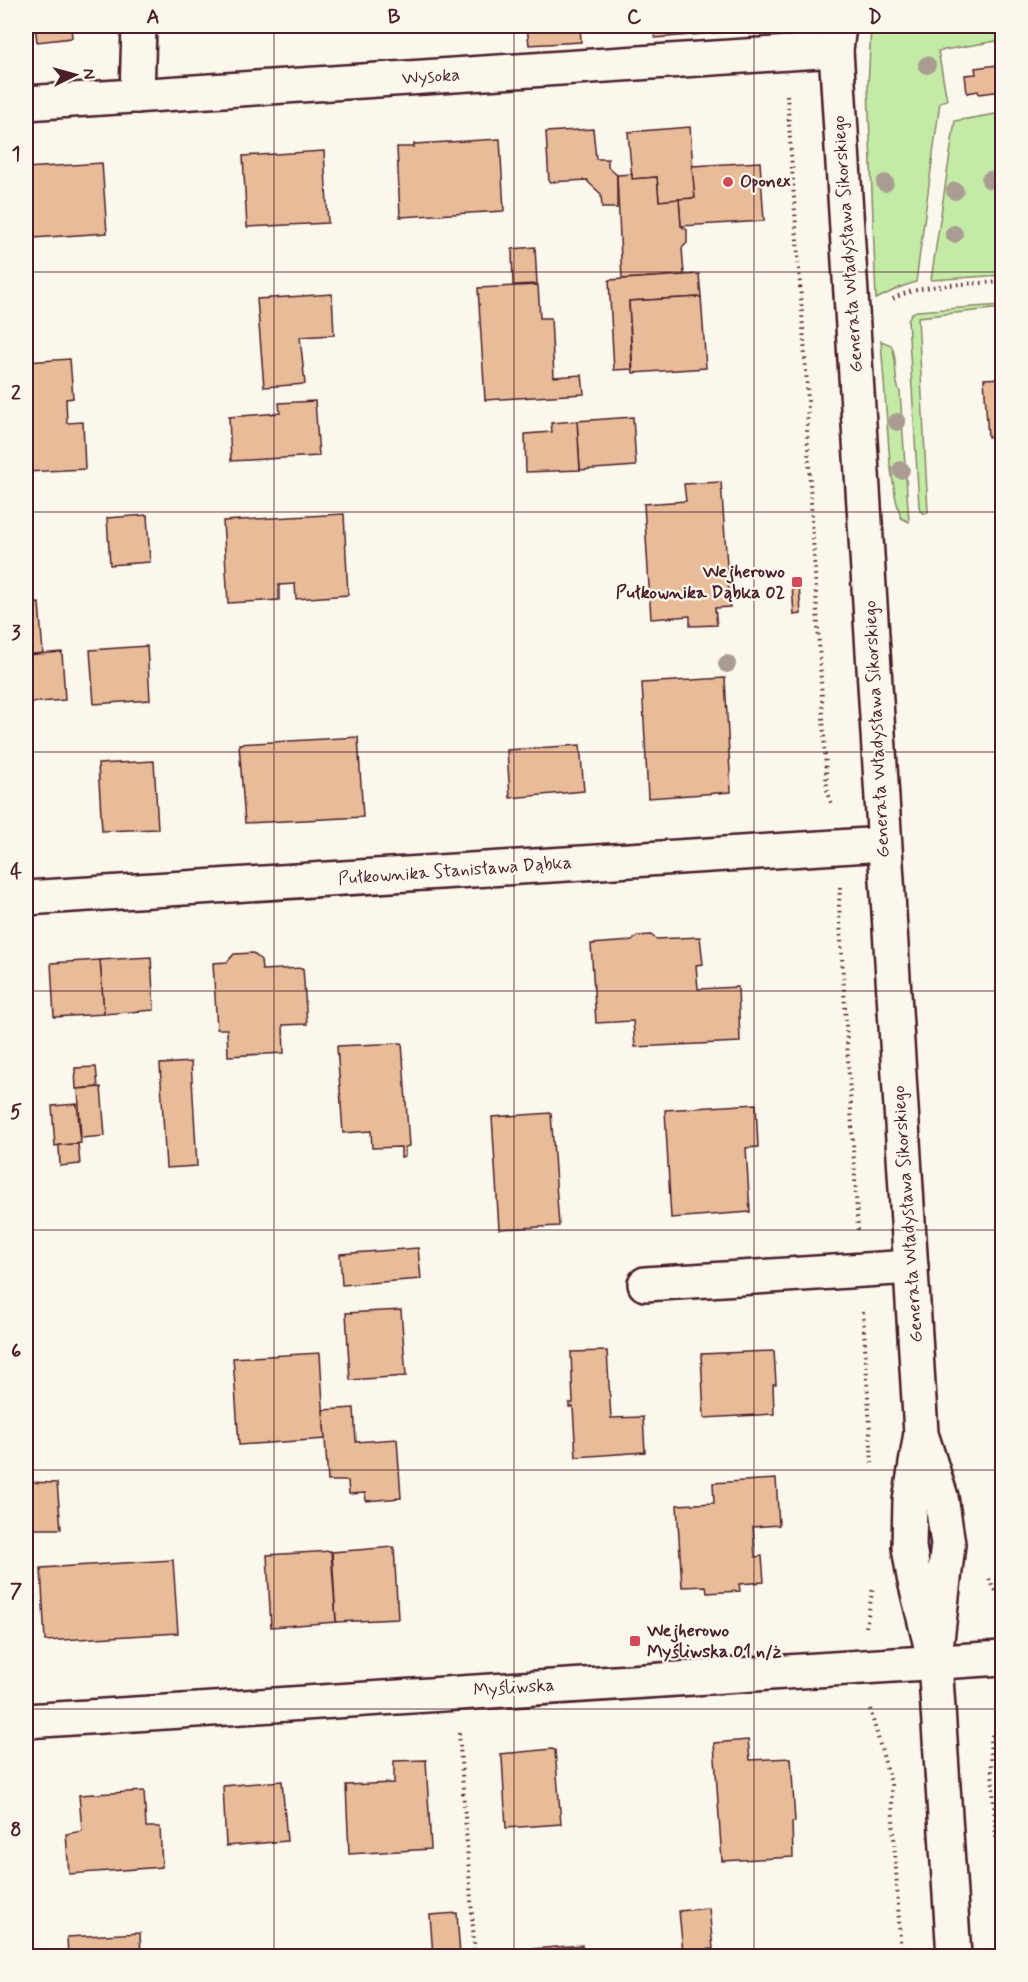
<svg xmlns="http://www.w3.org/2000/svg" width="1028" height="1982" viewBox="0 0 1028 1982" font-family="Mynerve,sans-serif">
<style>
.green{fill:#c4eba6;stroke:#878568;stroke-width:1.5}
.building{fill:#e8bc98;stroke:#4a1f2b;stroke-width:1.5}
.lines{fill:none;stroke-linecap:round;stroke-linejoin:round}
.minor-casing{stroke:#4a1f2b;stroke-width:38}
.path{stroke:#4a1f2b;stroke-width:4;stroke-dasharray:1.5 4.5;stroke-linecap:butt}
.minor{stroke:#fbf7ec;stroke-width:33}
.tree{fill:#aa9c93}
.grid{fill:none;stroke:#4a1f2b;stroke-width:1.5;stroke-opacity:0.55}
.poi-dot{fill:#d1495b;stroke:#fbf7ec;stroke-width:2}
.labels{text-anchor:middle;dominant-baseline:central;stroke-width:4.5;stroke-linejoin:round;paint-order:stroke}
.street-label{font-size:18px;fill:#4a1f2b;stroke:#fbf7ec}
.poi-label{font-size:18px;font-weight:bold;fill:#4a1f2b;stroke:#fbf7ec;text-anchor:start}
.neatline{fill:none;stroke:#4a1f2b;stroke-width:2}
.grid-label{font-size:20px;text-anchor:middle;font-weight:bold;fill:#4a1f2b}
</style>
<rect width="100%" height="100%" fill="#fbf7ec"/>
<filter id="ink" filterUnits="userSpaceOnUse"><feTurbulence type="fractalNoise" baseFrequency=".0167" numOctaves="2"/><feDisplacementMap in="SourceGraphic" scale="12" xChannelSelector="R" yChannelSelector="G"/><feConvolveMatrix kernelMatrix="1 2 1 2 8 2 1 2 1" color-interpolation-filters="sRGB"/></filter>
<g filter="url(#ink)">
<g class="green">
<polygon points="871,26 1002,26 1002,40 938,51 947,100 940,102 916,282 901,287 876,299 868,87"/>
<polygon points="1002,113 1002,275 931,280 955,121"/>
<polygon points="1002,305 1002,308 918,317 928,513 924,514 920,511 919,506 908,320 912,313 917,311"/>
<path d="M881,341L891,345C899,359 892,378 900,392L909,522L901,518L896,500L890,463Z"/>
</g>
<g class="building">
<polygon points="35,26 71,26 72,38 37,42"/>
<polygon points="527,26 580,26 581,42 529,45"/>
<polygon points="654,26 727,26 727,32 655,38"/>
<polygon points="997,65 997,69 1002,68 1002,83 1001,83 1002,91 979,94 978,91 967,93 965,75 976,74 975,68"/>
<polygon points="690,127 695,198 659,201 657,177 632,179 628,132"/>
<polygon points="593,129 596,159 608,159 608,167 617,175 617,208 602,208 601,194 588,182 588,180 549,182 546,132"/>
<polygon points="500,139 504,211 400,217 397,147 414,147 414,144"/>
<polygon points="324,151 328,223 247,227 243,156"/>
<polygon points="760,162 764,221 681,226 679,199 695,198 692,166"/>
<polygon points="102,163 107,233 33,238 33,247 26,248 26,168"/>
<polygon points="632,174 632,179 657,177 659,201 679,199 681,226 687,230 687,243 682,248 684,275 622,279 617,175"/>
<polygon points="535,247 537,284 513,285 512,249"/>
<polygon points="699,274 701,297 629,301 632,369 614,370 609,280"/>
<polygon points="538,285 540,318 551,318 554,377 582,375 584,394 485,400 478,288"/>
<polygon points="332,294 334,335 300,337 305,384 264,387 257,299"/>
<polygon points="701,297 706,368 633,373 629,301"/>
<polygon points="70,359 73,398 66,399 67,423 83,422 85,469 26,472 26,362"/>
<polygon points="1002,378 1002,436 988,437 984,379"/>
<polygon points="315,401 319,456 231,461 229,417 280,413 279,403"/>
<polygon points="633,417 636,466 580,470 577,421"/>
<polygon points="577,421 580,470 526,472 525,434 552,432 551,423"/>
<polygon points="1002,443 1002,507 998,507 993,444"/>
<polygon points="721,482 730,607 715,608 717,625 690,626 690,616 651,619 644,504 686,501 684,484"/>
<polygon points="344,514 348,595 296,599 295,584 279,585 279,600 228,603 223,521"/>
<polygon points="147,515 150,562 110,565 107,518"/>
<polygon points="792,585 799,585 801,614 794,615"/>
<polygon points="39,603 43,653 26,655 26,604"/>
<polygon points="147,646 150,700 94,704 90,650"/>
<polygon points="62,652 65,700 26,703 26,655"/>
<polygon points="725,678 731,792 648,798 642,683"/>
<polygon points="358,737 363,817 245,823 239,744"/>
<polygon points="580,745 584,791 510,798 507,750"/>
<polygon points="154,761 158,829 102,831 98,764"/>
<polygon points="651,935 656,939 700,937 703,964 696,965 698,989 738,987 740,1042 635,1047 633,1021 596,1023 591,944 632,941 637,936"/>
<polygon points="253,953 261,960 262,970 303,968 307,1024 283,1025 284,1053 228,1056 227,1029 217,1029 213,963 227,962 234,954"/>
<polygon points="151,957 154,1010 104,1014 100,960"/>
<polygon points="100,960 104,1014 54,1017 51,963"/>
<polygon points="402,1043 409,1146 405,1147 405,1156 401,1157 401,1147 372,1148 371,1131 343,1133 337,1046"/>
<polygon points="191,1062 197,1166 166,1168 160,1064"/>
<polygon points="96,1067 98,1087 76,1089 75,1068"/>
<polygon points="101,1087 105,1136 81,1138 78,1089"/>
<polygon points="77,1104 81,1143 55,1146 52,1106"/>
<polygon points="756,1104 758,1147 746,1148 750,1212 671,1218 665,1110"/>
<polygon points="551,1113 559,1226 499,1229 492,1117"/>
<polygon points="78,1144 80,1164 60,1166 59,1145"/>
<polygon points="418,1248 421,1279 342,1285 340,1254"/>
<polygon points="401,1310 406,1376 350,1380 346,1313"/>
<polygon points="607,1351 611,1418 643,1417 645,1452 576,1457 573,1407 569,1407 569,1403 573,1403 571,1352"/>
<polygon points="774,1351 776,1384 773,1384 774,1414 704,1418 701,1354"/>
<polygon points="320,1353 325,1439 239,1445 233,1358"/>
<polygon points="354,1408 356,1442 397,1439 401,1498 366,1501 365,1493 349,1494 348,1481 328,1481 323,1410"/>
<polygon points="776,1479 779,1525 753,1527 755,1557 762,1556 764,1582 739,1584 740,1591 707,1593 706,1586 682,1587 677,1505 714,1503 713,1483"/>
<polygon points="26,1482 57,1483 61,1529 26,1529"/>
<polygon points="394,1547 398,1619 336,1622 332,1552"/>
<polygon points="331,1551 336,1622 271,1627 267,1555"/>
<polygon points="173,1560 178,1633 45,1641 41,1568"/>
<polygon points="748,1740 750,1760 791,1758 795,1822 792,1822 793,1857 722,1861 714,1743"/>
<polygon points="552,1749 555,1750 561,1824 506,1828 502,1757 500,1754"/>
<polygon points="426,1760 431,1849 349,1854 346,1785 394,1783 394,1761"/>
<polygon points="282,1781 287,1841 226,1846 223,1786"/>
<polygon points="144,1791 146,1827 160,1827 162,1867 69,1874 66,1834 82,1831 79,1795"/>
<polygon points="709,1908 713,1949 683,1952 679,1911"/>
<polygon points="457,1913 460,1956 433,1956 430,1915"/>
<polygon points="140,1933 141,1956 68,1956 67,1937"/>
<polygon points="582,1945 583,1956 521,1956 520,1950"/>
</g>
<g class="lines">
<g class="minor-casing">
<g id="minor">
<polyline points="839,26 836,50 921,1433 910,1501 909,1547 914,1577 935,1662 954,1956"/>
<polyline points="137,96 139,26"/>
<polyline points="26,103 836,50"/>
<polyline points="26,898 884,844"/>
<polyline points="645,1284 911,1267"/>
<polyline points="923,1440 941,1497 948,1544 937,1640"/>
<polyline points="26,1721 1002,1658"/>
</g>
</g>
<g class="path">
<polyline points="787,95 808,400 807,430 827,789 832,806"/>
<path d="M893,299C919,283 972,284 1002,282"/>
<polyline points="840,887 839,905 858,1230"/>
<polyline points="863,1312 872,1463"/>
<polyline points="989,1579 1002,1601"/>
<polyline points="866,1627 873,1587"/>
<polyline points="870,1709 891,1784 901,1956"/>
<polyline points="1002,1720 990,1739 1002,1935"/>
<polyline points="459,1733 475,1956"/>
</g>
<use href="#minor" class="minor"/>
</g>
<g class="tree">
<circle cx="927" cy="65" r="9"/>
<circle cx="990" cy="180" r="9"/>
<circle cx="885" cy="183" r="9"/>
<circle cx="955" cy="191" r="9"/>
<circle cx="954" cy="234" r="9"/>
<circle cx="897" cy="422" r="9"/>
<circle cx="901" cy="470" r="9"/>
<circle cx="727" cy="664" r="9"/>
</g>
</g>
<path class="grid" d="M274,26V1956M514,26V1956M754,26V1956M26,272H1002M26,512H1002M26,752H1002M26,991H1002M26,1230H1002M26,1470H1002M26,1709H1002"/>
<g class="poi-dot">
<circle cx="728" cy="182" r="6"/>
<rect x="791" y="576" width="12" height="12" rx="3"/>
<rect x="629" y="1635" width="12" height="12" rx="3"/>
</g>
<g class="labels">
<g class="street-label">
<text transform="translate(431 77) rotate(-4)">Wysoka</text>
<text transform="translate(848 244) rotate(-94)">Generała Władysława Sikorskiego</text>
<text transform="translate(877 729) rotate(-93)">Generała Władysława Sikorskiego</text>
<text transform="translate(455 871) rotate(-4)">Pułkownika Stanisława Dąbka</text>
<text transform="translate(908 1214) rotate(-94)">Generała Władysława Sikorskiego</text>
<text transform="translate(514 1688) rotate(-4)">Myśliwska</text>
</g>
<g class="poi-label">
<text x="740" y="182">Oponex</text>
<text x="785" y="572" text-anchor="end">Wejherowo<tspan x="785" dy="21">Pułkownika Dąbka 02</tspan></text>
<text x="647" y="1631">Wejherowo<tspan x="647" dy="21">Myśliwska 01 n/ż</tspan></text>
</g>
</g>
<rect width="1028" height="1982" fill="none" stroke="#fbf7ec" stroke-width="66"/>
<g transform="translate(75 75) rotate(85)" stroke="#fbf7ec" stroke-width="4.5" paint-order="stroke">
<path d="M0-4.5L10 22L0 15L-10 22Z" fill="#4a1f2b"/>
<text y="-9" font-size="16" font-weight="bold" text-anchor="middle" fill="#4a1f2b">N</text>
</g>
<rect x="33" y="33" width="962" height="1916" class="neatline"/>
<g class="grid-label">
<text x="153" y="23">A</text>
<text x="394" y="23">B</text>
<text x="634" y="23">C</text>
<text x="875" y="23">D</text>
<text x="16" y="160">1</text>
<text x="16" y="399">2</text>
<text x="16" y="639">3</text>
<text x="16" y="878">4</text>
<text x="16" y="1118">5</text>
<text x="16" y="1357">6</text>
<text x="16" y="1597">7</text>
<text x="16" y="1836">8</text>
</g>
</svg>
